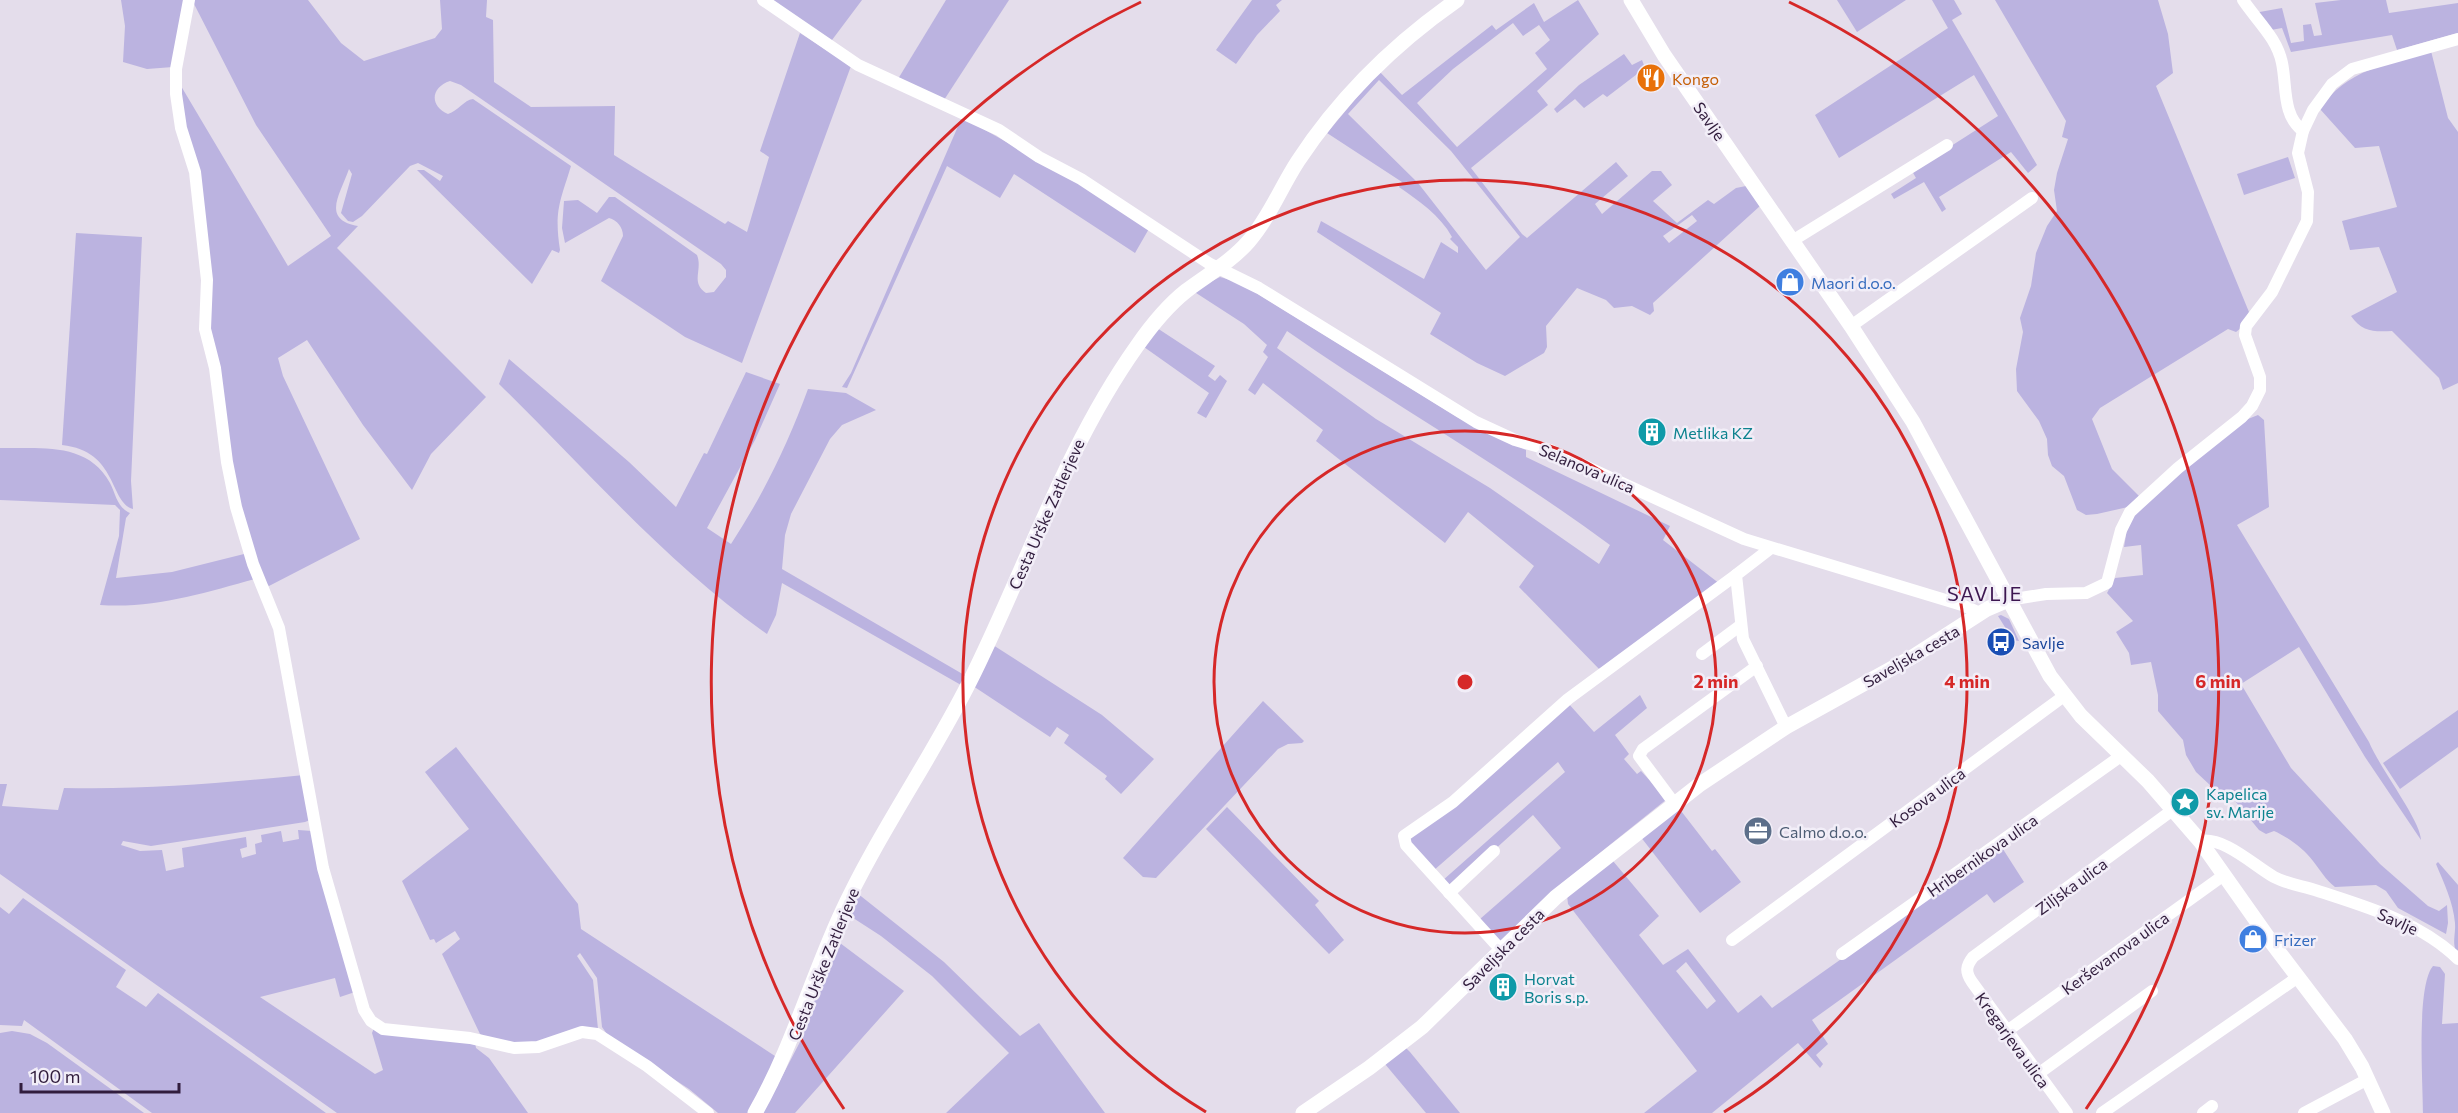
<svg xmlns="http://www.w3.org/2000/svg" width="2458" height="1113" viewBox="0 0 2458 1113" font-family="Commissioner,sans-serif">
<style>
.green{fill:#bbb3e0;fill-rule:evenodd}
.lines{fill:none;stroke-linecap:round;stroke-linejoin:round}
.minor{stroke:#fff;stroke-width:12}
.tertiary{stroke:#fff;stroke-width:15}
.ring{fill:none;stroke:#d62828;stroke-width:3}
.labels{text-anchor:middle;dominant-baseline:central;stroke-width:5;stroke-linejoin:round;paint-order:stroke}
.food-label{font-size:16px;fill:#c56008;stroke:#f2eef8;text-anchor:start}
.street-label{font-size:16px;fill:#311d3d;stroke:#f2eef8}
.shop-label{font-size:16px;fill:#366cbe;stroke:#f2eef8;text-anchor:start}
.culture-label{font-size:16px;fill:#0d838f;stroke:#f2eef8;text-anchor:start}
.transit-label{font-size:16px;fill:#164399;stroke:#f2eef8;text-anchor:start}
.service-label{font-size:16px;fill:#4e5e75;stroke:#f2eef8;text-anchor:start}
.quarter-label{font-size:20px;letter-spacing:1.5px;fill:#3d1751;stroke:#f2eef8}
.centre{fill:#d62828;stroke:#f2eef8;stroke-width:3}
.ring-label{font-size:18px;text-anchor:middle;font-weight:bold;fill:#d62828;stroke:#f2eef8;stroke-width:5;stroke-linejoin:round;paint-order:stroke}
</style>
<rect width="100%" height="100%" fill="#e4ddeb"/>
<g class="green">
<polygon points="121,0 186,0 173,67 147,69 123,62 125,26"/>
<path d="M192,0H308L341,43L364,61L435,38L442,29L440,0H487L486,17L493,20L494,82L531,107L615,106L614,155L725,224L728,221L747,232L769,157L760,151L800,33L851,66L742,363L685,337L601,281L623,236C623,227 617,220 609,218L565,243L562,228L564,201L578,200L597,213L609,197H615L697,255C703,270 690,282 706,293L714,292L726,277V270L721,264L461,85L450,81C431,87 429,106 448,114C458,111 464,100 473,99L571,166C560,202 554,211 560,250L559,253L552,250L532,284L417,170H424L440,181L443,176L418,163L410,166L362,216L353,222L348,221L341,213L352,174L349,169C340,195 321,219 358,226L337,248L486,397L431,454L412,490L363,425L307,340L278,358L283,376L360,539L269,586L262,581L240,511L210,334L178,81L288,266L331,236L256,125Z"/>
<polygon points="767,0 862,0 829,44"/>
<polygon points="946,0 1009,0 944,100 898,79"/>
<polygon points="1252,0 1282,0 1276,5 1280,11 1257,35 1236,64 1216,50"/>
<path d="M1578,0L1599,34L1537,91L1548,105L1471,168L1522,234L1527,238L1616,162L1628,176L1595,204L1602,214L1652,171H1661L1672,185L1653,201L1677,223L1708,200L1714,204L1736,188L1746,186L1760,206L1653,303L1654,311L1650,315L1632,306L1614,308L1606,300L1577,288L1546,326L1547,347L1544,353L1505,376L1477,363L1430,334L1441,313L1317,232L1321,221L1424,279L1441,242L1458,253V247L1450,239L1452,237C1440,215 1419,201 1399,187L1402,182L1327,133L1379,71L1402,95L1492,25L1496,30L1534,3L1544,22ZM1513,23L1523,36L1539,25L1550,40L1535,53L1547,69L1457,147L1417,103L1453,69ZM1379,80L1451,151L1520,237L1486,270L1418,183L1348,114ZM1692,215L1697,221L1669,243L1663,236Z"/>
<polygon points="1837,0 1906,0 1857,32"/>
<polygon points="1932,0 1954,0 1962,14 1952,20 2037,165 2028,173 2011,152 1939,197 1946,209 1942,212 1924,182 1894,199 1891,194 1916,178 1912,171 1998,116 1974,75 1839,158 1815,115 1948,28"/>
<polygon points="1995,0 2158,0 2168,34 2173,73 2156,86 2249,312 2241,328 2236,332 2228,329 2100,408 2092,419 2112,469 2139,496 2128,507 2097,514 2086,515 2077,510 2064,476 2052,466 2048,455 2047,439 2039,421 2017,391 2016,369 2023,332 2020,318 2031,286 2036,253 2047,226 2057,211 2054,190 2057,173 2068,139 2062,137 2066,121"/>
<polygon points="2341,0 2386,0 2389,13 2458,3 2458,33 2397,50 2392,35 2291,52 2282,28 2271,30 2254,13 2282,8 2291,43 2304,41 2303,25 2311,24 2314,36 2322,35 2315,3"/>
<path d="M2431,51L2448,118L2458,132V383L2443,390L2439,378L2392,331C2374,332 2362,332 2351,316L2397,292L2379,247L2350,250L2342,221L2397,207L2379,146L2355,148L2320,109C2345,70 2390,63 2431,51Z"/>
<polygon points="1624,54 1632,65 1642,60 1645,68 1607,97 1603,94 1584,108 1575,99 1557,113 1554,109 1579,85"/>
<polygon points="962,117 1076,181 1150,227 1135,253 1014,174 1000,198 947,166 847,388 842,387 851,373"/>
<polygon points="2288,157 2295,178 2244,195 2237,174"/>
<path d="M76,233L142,237L131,481L133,509C109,502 118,451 62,445Z"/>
<path d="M1220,277L1240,283L1457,417L1526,450V457L1670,526L1663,540L1720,584L1601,671L1519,587L1534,566L1468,512L1445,543L1316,441L1323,430L1263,383L1255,395L1248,390L1268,357L1263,352L1267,345L1244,324L1193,291ZM1287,331C1393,405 1506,468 1610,545L1599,564L1490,488L1376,419L1277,348Z"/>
<polygon points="1157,328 1215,366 1208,376 1215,381 1220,375 1227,381 1206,418 1197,413 1209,393 1144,347"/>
<path d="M509,359L629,462L676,507L704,453L707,454L746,372L780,384L755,440L707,528L731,544C763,495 788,444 808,389L846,393L876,410L842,425L830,439L791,514L785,535L782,569L966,676L961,685L782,583L776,615L767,634C667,564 586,469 499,384Z"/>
<path d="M2258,415L2264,420L2269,507L2237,525L2369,742C2379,767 2421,821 2421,840L2365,757L2299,647L2241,684L2291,768L2380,864L2428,906L2439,911L2447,905L2448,923L2446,934L2398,908L2386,891L2376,885L2335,887C2325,879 2321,871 2313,861C2304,849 2288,837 2274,831L2266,834L2259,830L2231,796L2211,786L2196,772L2186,755L2183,740L2158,711V695L2151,662L2131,665L2129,653L2116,632L2133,621L2107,593L2115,578L2143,575L2141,545L2124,547L2128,523L2144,501L2243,421Z"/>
<path d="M0,448C40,449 87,441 110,483C116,495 117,507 130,513L126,518L116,578L172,572L248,553L255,579C204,593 153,609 100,605L119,536L120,510L115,505L0,500Z"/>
<polygon points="2001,615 2009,619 2019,641 2013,640 1998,616"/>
<polygon points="993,645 1102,715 1154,759 1121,794 1105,779 1107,776 1064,743 1069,735 1057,727 1050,737 973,686"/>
<polygon points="1640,695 1647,708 1615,735 1629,754 1624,759 1637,774 1641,771 1667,799 1550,893 1500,942 1480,919 1561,848 1533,815 1451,889 1442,881 1565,772 1558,762 1433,871 1408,844 1410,834 1568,703 1594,732"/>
<polygon points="1263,701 1304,741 1302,743 1288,744 1278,749 1156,878 1143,877 1123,858"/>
<polygon points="2458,710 2458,747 2400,789 2383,763"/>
<polygon points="456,747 578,904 581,929 778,1058 749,1113 718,1113 689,1089 609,1037 602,1027 597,978 580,953 577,956 593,980 598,1029 533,1046 486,1038 480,1034 442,954 460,939 455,931 436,943 434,939 430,940 402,881 469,829 425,772"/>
<path d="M304,775L310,820L305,822L151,846L123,841L121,845L140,851L162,850L166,871L184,867L182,848L246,837L247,847L240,849L242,858L256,854L255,844L262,842L261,835L281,831L283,842L299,839L298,830L312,831L355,992L340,997L335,978L260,997L375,1074L383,1070L372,1033L374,1028L475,1042L476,1048L489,1058L528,1113H337L0,874V784H7L2,806L58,810L64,788C145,790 223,783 304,775Z"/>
<polygon points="1227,807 1319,901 1315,905 1344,940 1329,954 1206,829"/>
<polygon points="1678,807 1712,851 1715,849 1741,882 1700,913 1640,836"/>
<path d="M2001,846L2024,882L1994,903L1987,894L1812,1020L1828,1044L1816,1055L1823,1064L1820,1068L1798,1043L1712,1113H1644L1697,1071L1568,904L1567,895L1613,861L1659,916L1639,935L1663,965L1688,949L1738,1013L1761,995L1772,1008ZM1686,962L1716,1001L1707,1009L1676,971Z"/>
<path d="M2438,862L2458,885V955C2451,945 2456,934 2455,923C2453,902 2444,883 2436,864Z"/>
<polygon points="857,893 944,962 1020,1036 1039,1023 1105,1113 946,1113 1009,1053 932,976 881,936 847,914"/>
<polygon points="23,898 126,970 116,987 146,1007 158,993 326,1113 152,1113 24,1020 22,1026 0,1025 0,907 9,914"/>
<polygon points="836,940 904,991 795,1113 763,1113 801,1040"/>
<path d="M2433,966L2440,967L2445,974L2442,1024L2458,1023V1113H2423C2423,1083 2416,986 2433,966Z"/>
<polygon points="12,1031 30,1034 47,1043 144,1113 0,1113 0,1033"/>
<polygon points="1405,1047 1410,1052 1460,1113 1426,1113 1385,1064"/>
</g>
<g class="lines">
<g class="minor">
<polyline points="189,0 176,69 176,94 181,128 195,172 207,280 205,329 215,368 227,462 236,507 253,564 279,628 323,868 364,1010 371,1021 383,1029 470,1038 514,1048 538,1047 582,1032 597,1034 647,1066 708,1113"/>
<polyline points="763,0 858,65 999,130 1039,157 1081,179 1210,264 1259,288 1476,422 1515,440 1550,450 1744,539 1962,605 1980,613"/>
<path d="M2243,0C2257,21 2277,38 2282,63C2287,87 2282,115 2303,131"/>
<polyline points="1792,241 1947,145"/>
<polyline points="1851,326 2032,198"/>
<polyline points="1771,548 1736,575 1743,639 1786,727"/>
<polyline points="2008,600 2046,594 2086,593 2107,583 2121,530 2130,512 2178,468 2242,417 2252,406 2260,390 2260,377 2245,335 2246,326 2272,292 2307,221 2308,192 2298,153 2303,131 2313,110 2332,84 2352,69 2458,39"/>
<polyline points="1702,654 1741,625"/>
<polyline points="1674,803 1639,756 1643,749 1757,666"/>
<path d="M2200,841C2225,837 2253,865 2274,877C2287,884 2303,886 2318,891C2367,907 2420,922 2458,959"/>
<polyline points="1449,893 1494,851"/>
<polyline points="1732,940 2064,696"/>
<polyline points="1501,950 1406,845 1404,836 1453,802 1568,699 1736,575"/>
<polyline points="1842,954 2121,756"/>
<polyline points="2007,1031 2224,875"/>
<polyline points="2038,1074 2152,991"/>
<path d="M2067,1113L1972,982C1965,972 1966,966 1973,957L2174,809"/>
<polyline points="2102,1113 2298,977"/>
<polyline points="2203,1113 2212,1106"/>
<polyline points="2304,1113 2368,1079"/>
</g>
<g class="tertiary">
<polyline points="1631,0 1664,55 1851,326 1913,422 2050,676 2081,716 2148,781 2200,841 2272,943 2345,1039 2362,1067 2383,1113"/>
<path d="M755,1113C791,1050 810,982 840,916C877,835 930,761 970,681C1026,569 1064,449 1137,346C1151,326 1167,306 1186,291C1207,275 1231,262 1249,241C1269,218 1281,187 1298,161C1340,97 1394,44 1457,0"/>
<polyline points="1303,1113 1369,1068 1422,1027 1556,897 1699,785 1786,727 1914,656 1987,609 2008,600"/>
</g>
</g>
<g class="ring">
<circle cx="1465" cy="682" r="251"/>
<path d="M1206 1112A502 502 0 1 1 1724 1112"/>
<path d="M844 1109A753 753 0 0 1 1141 2M1789 2A753 753 0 0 1 2086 1109"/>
</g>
<defs>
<g id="restaurant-disc" transform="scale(1.5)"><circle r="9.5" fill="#e8710a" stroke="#f2eef8"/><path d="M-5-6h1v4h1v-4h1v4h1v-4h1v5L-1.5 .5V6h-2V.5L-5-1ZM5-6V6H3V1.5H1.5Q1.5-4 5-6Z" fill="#fff"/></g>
<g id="shop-disc" transform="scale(1.5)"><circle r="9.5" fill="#3f7fe0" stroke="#f2eef8"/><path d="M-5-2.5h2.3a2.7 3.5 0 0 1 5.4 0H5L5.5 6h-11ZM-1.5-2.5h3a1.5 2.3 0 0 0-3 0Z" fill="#fff"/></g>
<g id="building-disc" transform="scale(1.5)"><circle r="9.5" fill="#0f9aa8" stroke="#f2eef8"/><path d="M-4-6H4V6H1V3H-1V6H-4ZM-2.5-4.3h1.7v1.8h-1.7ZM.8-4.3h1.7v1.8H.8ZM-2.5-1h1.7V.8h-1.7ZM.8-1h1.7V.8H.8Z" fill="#fff"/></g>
<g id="bus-disc" transform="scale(1.5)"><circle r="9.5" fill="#1a4fb4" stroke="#f2eef8"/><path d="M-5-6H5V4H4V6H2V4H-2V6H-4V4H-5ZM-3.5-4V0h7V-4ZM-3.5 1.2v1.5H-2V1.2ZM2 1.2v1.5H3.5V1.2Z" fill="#fff"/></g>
<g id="sight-disc" transform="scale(1.5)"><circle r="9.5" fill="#0f9aa8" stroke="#f2eef8"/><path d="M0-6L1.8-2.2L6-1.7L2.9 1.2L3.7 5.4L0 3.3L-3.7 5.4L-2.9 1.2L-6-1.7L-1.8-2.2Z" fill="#fff"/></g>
<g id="office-disc" transform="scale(1.5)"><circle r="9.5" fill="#5c6f8a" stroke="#f2eef8"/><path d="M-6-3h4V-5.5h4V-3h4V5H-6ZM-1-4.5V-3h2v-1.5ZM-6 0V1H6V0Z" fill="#fff"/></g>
</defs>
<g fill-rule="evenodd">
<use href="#restaurant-disc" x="1651" y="78"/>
<use href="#shop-disc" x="1790" y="282"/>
<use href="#building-disc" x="1652" y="432"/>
<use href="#bus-disc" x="2001" y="642"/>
<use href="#sight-disc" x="2185" y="802"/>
<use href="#office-disc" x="1758" y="831"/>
<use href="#shop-disc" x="2253" y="939"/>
<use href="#building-disc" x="1503" y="987"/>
</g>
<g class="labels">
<g class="food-label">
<text x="1672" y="78">Kongo</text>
</g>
<g class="street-label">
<text transform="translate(1710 121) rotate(55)">Savlje</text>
<text transform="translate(1587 468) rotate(23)">Selanova ulica</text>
<text transform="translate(1046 514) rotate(-66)">Cesta Urške Zatlerjeve</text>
<text transform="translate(1911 656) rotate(-30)">Saveljska cesta</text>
<text transform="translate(1927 797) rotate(-36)">Kosova ulica</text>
<text transform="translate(1982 855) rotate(-35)">Hribernikova ulica</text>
<text transform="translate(2071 886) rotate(-36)">Ziljska ulica</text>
<text transform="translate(2398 921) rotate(24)">Savlje</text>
<text transform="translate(1503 949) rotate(-45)">Saveljska cesta</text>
<text transform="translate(2115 953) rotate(-36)">Kerševanova ulica</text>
<text transform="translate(823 964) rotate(-68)">Cesta Urške Zatlerjeve</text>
<text transform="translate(2013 1040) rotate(54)">Kregarjeva ulica</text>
</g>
<g class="shop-label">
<text x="1811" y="282">Maori d.o.o.</text>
<text x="2274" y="939">Frizer</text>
</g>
<g class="culture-label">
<text x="1673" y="432">Metlika KZ</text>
<text x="2206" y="793">Kapelica<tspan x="2206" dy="18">sv. Marije</tspan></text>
<text x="1524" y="978">Horvat<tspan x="1524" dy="18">Boris s.p.</tspan></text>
</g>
<g class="transit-label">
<text x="2022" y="642">Savlje</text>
</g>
<g class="service-label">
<text x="1779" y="831">Calmo d.o.o.</text>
</g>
<g class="quarter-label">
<text x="1985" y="593">SAVLJE</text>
</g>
</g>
<circle cx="1465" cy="682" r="9" class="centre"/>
<g class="ring-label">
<text x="1716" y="688">2 min</text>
<text x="1967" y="688">4 min</text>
<text x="2218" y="688">6 min</text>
</g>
<path d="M21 1083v9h158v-9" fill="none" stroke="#311d3d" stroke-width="3"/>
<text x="30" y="1083" font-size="18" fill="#311d3d" stroke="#f2eef8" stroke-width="4.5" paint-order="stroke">100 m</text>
</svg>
